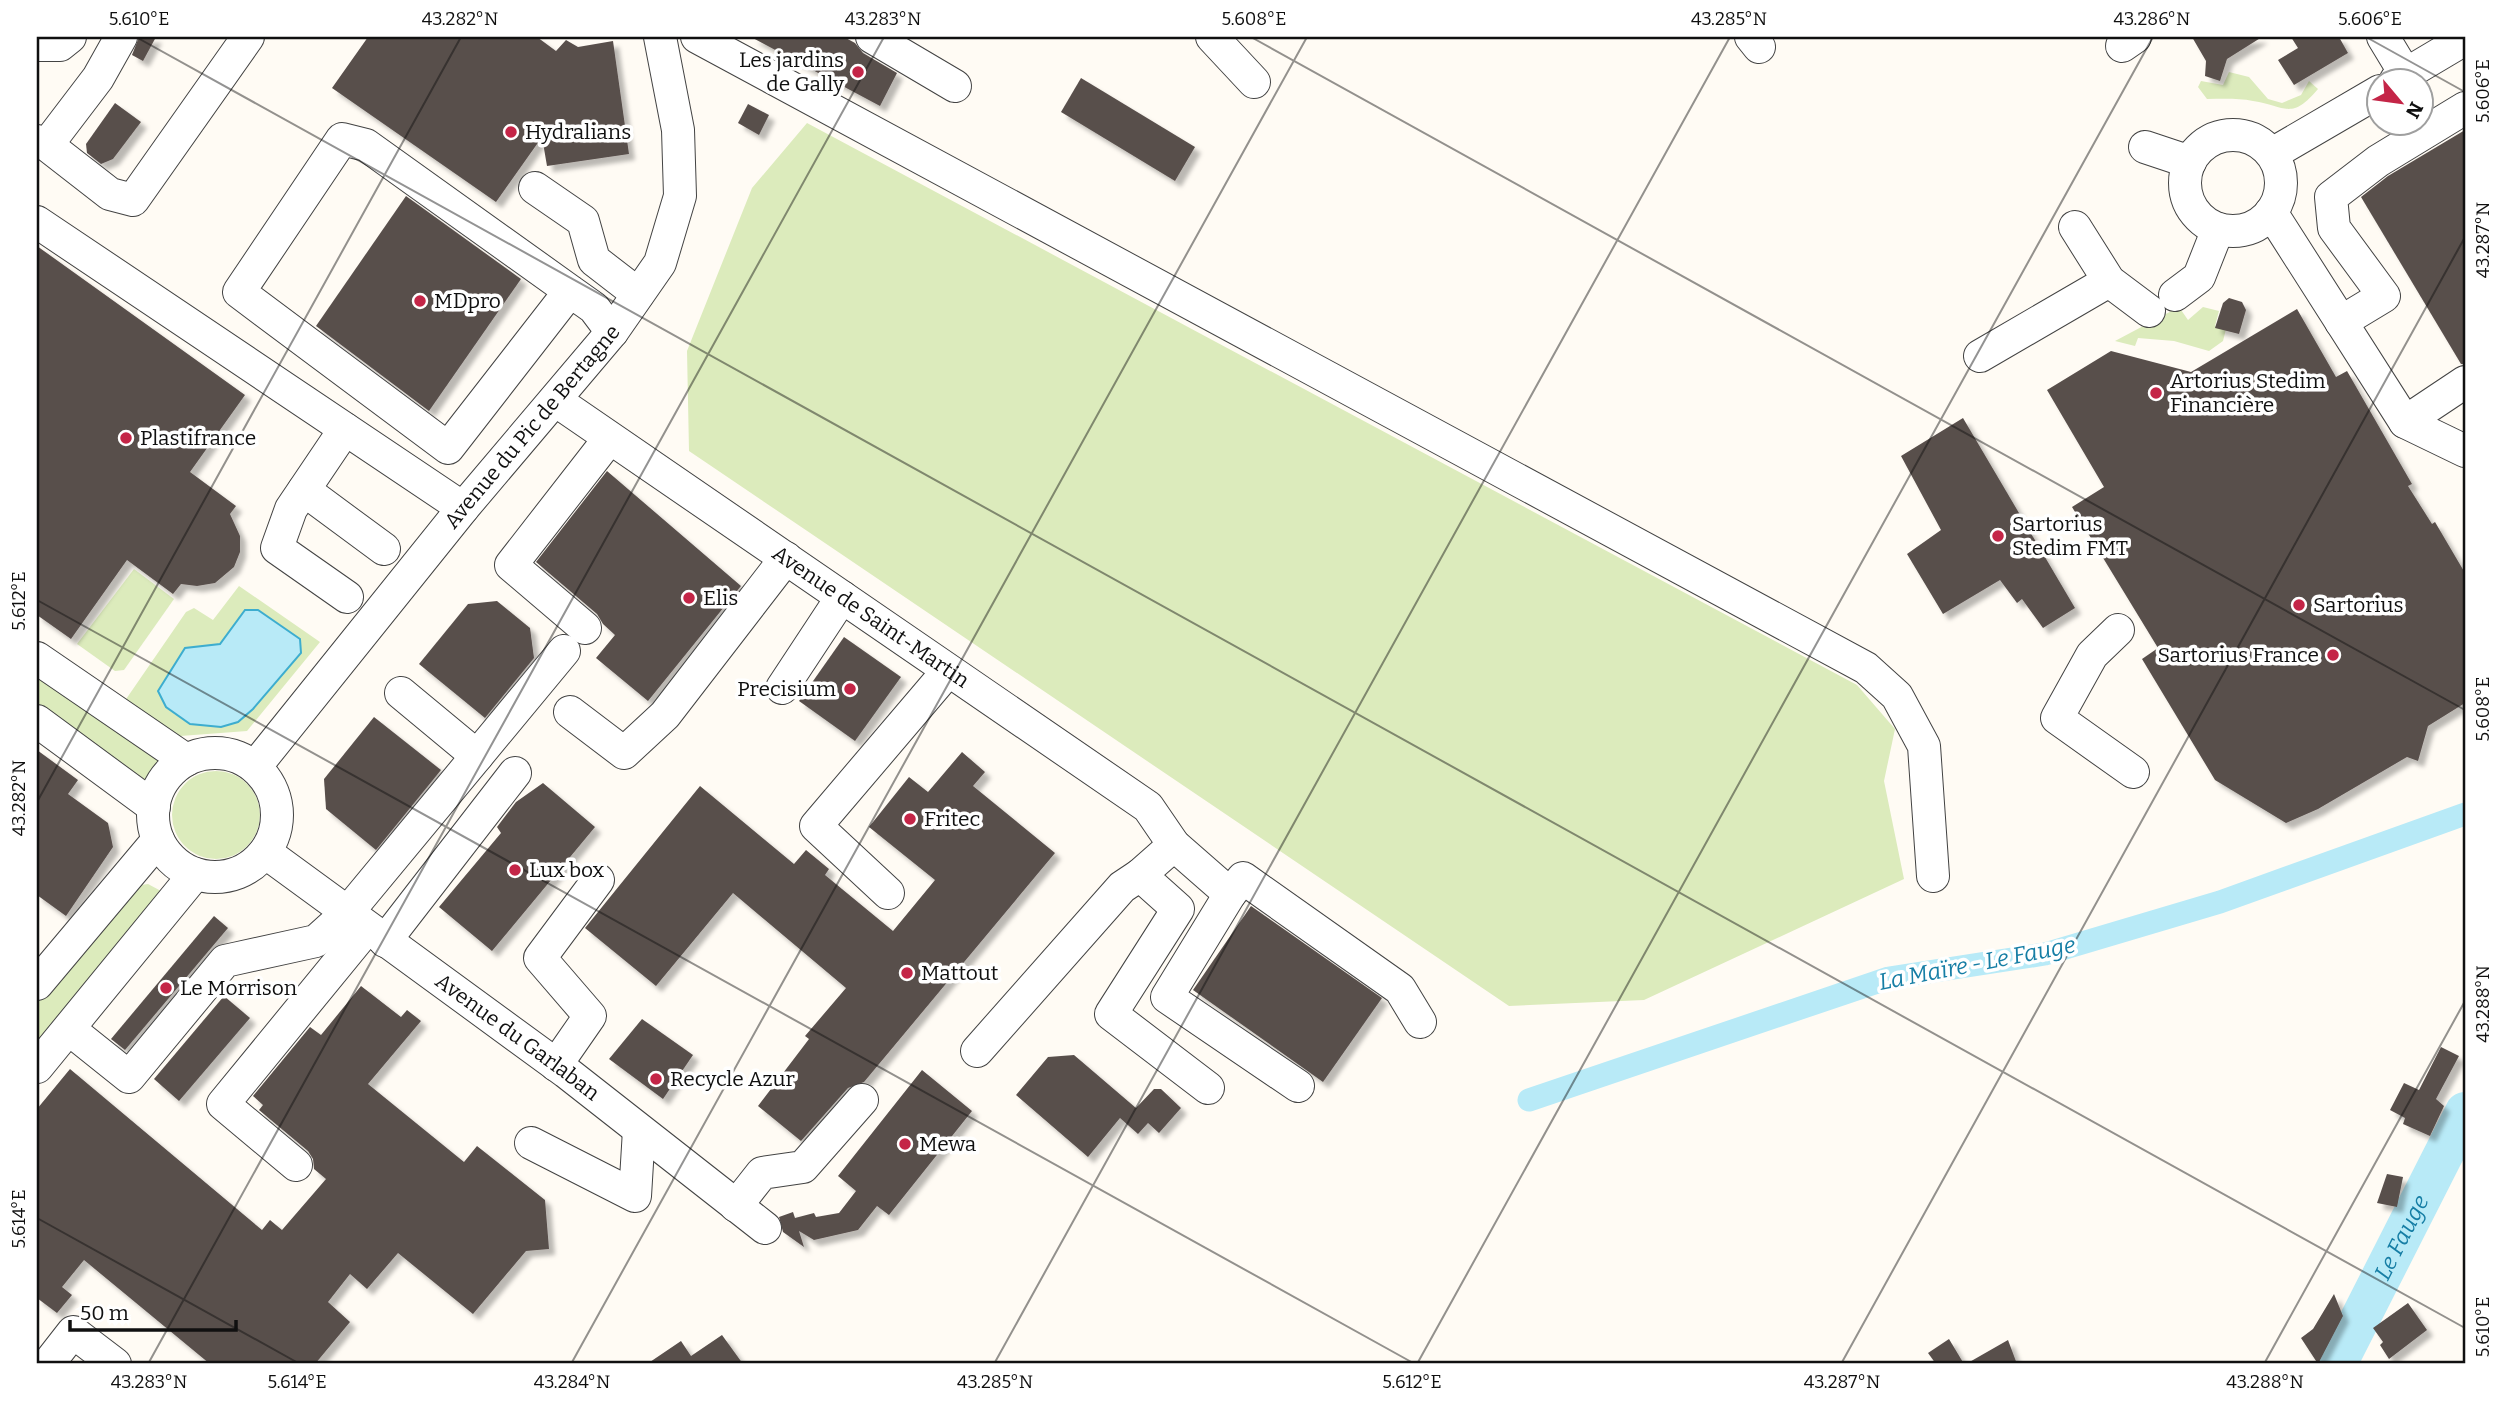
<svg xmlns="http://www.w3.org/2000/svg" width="2502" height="1401" viewBox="0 0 2502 1401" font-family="Bitter,serif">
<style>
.green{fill:#dcebbc}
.water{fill:#b8eaf7;stroke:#3dadcf;stroke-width:2}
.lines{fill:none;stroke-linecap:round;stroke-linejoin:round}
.canal{stroke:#b8eaf7;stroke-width:23}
.river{stroke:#b8eaf7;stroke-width:40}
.building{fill:#594f4c;filter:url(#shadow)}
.minor-casing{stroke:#434343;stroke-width:34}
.minor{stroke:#fff;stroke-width:32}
.ticks{fill:none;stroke:#101010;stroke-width:2;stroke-opacity:0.45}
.poi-dot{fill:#c42547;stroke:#fff;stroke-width:2.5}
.labels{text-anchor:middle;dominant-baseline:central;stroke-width:7;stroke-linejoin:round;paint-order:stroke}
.poi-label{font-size:21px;fill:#101010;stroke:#fff;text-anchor:start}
.street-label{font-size:21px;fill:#101010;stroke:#fff}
.water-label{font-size:23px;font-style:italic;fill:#167ea5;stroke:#fff}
.neatline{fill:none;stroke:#101010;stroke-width:2.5}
.ticks-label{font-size:18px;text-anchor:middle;fill:#101010}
</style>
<defs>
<filter id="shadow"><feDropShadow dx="6" dy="6" stdDeviation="2" flood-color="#0004"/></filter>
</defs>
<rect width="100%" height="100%" fill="#fffbf4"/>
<g class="green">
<path d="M2229,72L2249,77L2268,99L2282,103L2301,95L2309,81L2318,89C2291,121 2286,106 2253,101C2238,98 2222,99 2207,99L2198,87L2201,81L2223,85Z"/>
<polygon points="807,123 1857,685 1895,729 1884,781 1904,879 1644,1000 1509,1006 689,451 687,351 752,188"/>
<polygon points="2179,307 2188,320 2203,307 2219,311 2215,326 2226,329 2223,341 2209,351 2174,341 2138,338 2135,346 2115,341"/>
<polygon points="134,569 174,599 124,670 115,671 77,644"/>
<polygon points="239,586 320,642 247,731 167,737 122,705 186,612 194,608 213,620"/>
<polygon points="37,667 165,757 144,790 37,714"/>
<circle cx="216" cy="815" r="44"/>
<polygon points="148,884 161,891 161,900 37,1052 37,1003 134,886"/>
</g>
<polygon class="water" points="245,610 258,610 300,639 301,653 253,709 238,722 221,727 190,724 166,707 158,691 185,648 220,644"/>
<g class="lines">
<polyline class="canal" points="1529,1100 1889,978 2045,954 2220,902 2465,814"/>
<path class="river" id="s1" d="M2337,1364L2465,1112"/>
</g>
<g class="building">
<polygon points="139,37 156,37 143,61 132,55"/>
<polygon points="368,37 537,37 556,51 566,40 578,47 613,41 629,154 547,166 542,137 496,202 332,88"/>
<polygon points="751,37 844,37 855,43 863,53 897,73 880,106"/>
<polygon points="2192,37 2262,37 2227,59 2220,81 2205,76 2206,61"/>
<polygon points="2291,37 2339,37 2348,53 2294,85 2278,60 2298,48"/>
<polygon points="1081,78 1195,147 1175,181 1061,112"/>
<polygon points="115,103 141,122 113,159 101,164 87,153 86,144"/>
<polygon points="748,104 769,115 759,135 738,123"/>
<polygon points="2465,130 2465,364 2461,364 2361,197 2388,176"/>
<polygon points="406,196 521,279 429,411 316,326"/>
<polygon points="37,246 245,395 190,472 236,506 230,514 240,536 240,552 234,567 215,583 197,586 181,584 173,594 127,560 71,639 37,615"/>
<polygon points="2229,298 2242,302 2246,310 2239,334 2215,328 2223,303"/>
<polygon points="2297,309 2336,377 2347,371 2412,484 2408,486 2432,524 2435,522 2465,573 2465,703 2428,726 2418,761 2407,757 2318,809 2286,823 2215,780 2142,659 2158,648 2072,507 2104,487 2047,390 2111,351 2191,372"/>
<polygon points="1963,418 2075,608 2043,628 2022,599 2017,603 2000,580 1943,614 1907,554 1941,530 1901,456"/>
<polygon points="607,471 741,586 648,701 596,658 615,635 603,624 597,614 536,562"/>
<polygon points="497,601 530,628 534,658 485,718 419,664 468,604"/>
<polygon points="844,637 901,677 855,741 799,701"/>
<polygon points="374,717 441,770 376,850 326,809 324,779"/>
<polygon points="37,750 78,780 68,794 108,823 113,847 66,916 37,895"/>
<polygon points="962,752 985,772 973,786 1055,853 864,1082 848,1088 801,1141 758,1106 809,1039 805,1036 846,988 733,893 656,986 585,928 700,786 794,864 806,850 829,869 825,875 893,931 935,880 869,827 909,777 928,792"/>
<polygon points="543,783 595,827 492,951 439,907 501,833 497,827 516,802"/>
<polygon points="1251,906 1382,998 1323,1082 1193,990"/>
<polygon points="214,916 228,928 125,1050 111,1039"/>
<polygon points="361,986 401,1017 407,1010 421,1021 368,1084 464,1162 477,1146 545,1200 549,1249 526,1251 473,1314 398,1253 367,1289 350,1274 328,1302 350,1322 315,1364 210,1364 84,1260 62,1287 72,1295 57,1313 37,1298 37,1109 70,1069 262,1230 270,1220 282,1230 326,1179 314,1169 313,1159 308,1151 259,1110 263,1105 253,1096 310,1027 321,1035"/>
<polygon points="224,996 250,1018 179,1101 154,1079"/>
<polygon points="642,1019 693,1055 663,1099 609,1059"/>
<polygon points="2441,1047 2459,1056 2436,1099 2444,1106 2430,1136 2403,1124 2405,1118 2390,1110 2404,1083 2419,1090"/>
<polygon points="1074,1055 1136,1108 1154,1089 1161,1089 1181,1108 1159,1133 1148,1123 1138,1134 1120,1118 1088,1157 1016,1095 1048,1057"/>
<polygon points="922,1070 972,1111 889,1215 877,1206 858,1230 814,1240 799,1231 804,1247 783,1232 779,1217 793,1212 795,1218 814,1213 816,1217 839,1213 856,1191 838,1176"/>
<polygon points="2387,1174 2403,1177 2397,1207 2377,1203"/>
<polygon points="2334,1294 2343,1316 2318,1364 2301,1338 2313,1329"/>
<polygon points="2408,1303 2427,1330 2389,1359 2380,1345 2383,1342 2373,1328"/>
<polygon points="722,1335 743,1364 647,1364 681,1341 691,1356"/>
<polygon points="1949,1339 1964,1364 1936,1364 1928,1353"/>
<polygon points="2008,1340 2017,1364 1966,1364"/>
</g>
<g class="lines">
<g class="minor-casing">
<g id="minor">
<polyline points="697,37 1866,668 1897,696 1924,746 1933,876"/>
<polyline points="872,37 955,86"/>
<polyline points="1212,37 1254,82"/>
<polyline points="1751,37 1759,47"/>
<polyline points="2383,37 2406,75"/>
<polyline points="37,45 60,45 70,37"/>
<polyline points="2122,46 2135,37"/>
<polyline points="2396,80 2465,39"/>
<circle cx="2233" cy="183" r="48"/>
<polyline points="37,141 47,145 110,194 133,200 248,37"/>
<polyline points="47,145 98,78 121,37"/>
<polyline points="2145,147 2190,162"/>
<polyline points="2272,154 2380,91"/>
<polyline points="535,188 583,221 594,260 638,294"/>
<polyline points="2271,212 2405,422 2465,382"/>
<polyline points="37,222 463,508"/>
<polyline points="2075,227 2109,281 2149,311"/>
<polyline points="570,291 448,448 239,292 342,139 366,145 570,291 594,308 612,332"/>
<polyline points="2175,295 2199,277 2218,229"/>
<polyline points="2341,322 2384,296 2334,228 2331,197 2378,161 2465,108"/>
<polyline points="1980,356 2109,281"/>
<path id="s2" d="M555,400L1148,807L1174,845L1230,894L1243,878L1400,989L1420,1022"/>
<polyline points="2405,422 2465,451"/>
<polyline points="345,429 291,509 277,548 347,597"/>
<polyline points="304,490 384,549"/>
<polyline points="585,628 511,565 609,439"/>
<polyline points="2118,630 2092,655 2057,718 2133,772"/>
<polyline points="37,658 186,760"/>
<polyline points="782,688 842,597"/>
<polyline points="401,693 477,756"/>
<polyline points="570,712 624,753 665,715 786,558"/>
<polyline points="37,721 154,807"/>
<circle cx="215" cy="815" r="62"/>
<path id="s3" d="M255,767L463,508L612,332L660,263L680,196L678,130L660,37"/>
<polyline points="1174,845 1140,875 1178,909 1111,1014 1208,1088"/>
<path id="s4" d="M265,852L566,1072L765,1228"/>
<polyline points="888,893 816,826 947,672"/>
<polyline points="1230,894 1167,997 1298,1086"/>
<polyline points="385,941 515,773"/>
<polyline points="37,984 158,840"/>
<polyline points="69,1029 129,1077 225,961 316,941 347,913 564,651"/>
<polyline points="977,1051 1122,887 1140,875"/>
<polyline points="556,1065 590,1016 540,958 598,880"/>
<polyline points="37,1067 195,874"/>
<polyline points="531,1143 635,1196 639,1130"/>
<polyline points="296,1165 223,1104 367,928"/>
<polyline points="736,1206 762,1173 803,1167 862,1100"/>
<polyline points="48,1364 73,1332 115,1364"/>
</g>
</g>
<use href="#minor" class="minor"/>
</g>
<path class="ticks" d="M136,37L2465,1328M1251,37L2465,710M2366,37L2465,92M37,38L38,37M37,600L1415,1364M37,802L461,37M37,1218L300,1364M148,1364L884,37M571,1364L1307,37M994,1364L1730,37M1417,1364L2153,37M1841,1364L2465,237M2264,1364L2465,1001"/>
<g class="poi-dot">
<circle cx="858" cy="72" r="7"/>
<circle cx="511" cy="132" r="7"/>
<circle cx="420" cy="301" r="7"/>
<circle cx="2156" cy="393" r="7"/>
<circle cx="126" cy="438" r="7"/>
<circle cx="1998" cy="536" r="7"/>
<circle cx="689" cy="598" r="7"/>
<circle cx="2299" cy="605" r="7"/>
<circle cx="2333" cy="655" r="7"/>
<circle cx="850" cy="689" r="7"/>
<circle cx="910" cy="819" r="7"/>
<circle cx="515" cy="870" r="7"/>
<circle cx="907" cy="973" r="7"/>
<circle cx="166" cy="988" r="7"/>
<circle cx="656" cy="1079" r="7"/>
<circle cx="905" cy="1144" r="7"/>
</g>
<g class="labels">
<g class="poi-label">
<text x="844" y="60" text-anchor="end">Les jardins<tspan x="844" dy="24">de Gally</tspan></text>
<text x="525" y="132">Hydralians</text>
<text x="434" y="301">MDpro</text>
<text x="2170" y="381">Artorius Stedim<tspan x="2170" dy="24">Financière</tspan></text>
<text x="140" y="438">Plastifrance</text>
<text x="2012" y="524">Sartorius<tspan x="2012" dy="24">Stedim FMT</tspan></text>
<text x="703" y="598">Elis</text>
<text x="2313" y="605">Sartorius</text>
<text x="2319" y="655" text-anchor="end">Sartorius France</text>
<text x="836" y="689" text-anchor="end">Precisium</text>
<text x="924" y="819">Fritec</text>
<text x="529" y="870">Lux box</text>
<text x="921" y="973">Mattout</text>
<text x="180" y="988">Le Morrison</text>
<text x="670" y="1079">Recycle Azur</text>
<text x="919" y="1144">Mewa</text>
</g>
<g class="street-label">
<text stroke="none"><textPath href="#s3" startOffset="439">Avenue du Pic de Bertagne</textPath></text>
<text stroke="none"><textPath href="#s2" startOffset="383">Avenue de Saint-Martin</textPath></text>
<text stroke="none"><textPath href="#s4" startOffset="313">Avenue du Garlaban</textPath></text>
</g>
<g class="water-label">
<text transform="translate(1977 963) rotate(-11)">La Maïre - Le Fauge</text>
<text stroke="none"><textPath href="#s1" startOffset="142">Le Fauge</textPath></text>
</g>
</g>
<rect width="2502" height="1401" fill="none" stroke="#ffffff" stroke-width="77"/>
<g transform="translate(2400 102) rotate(119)"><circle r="33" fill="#ffffff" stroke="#9f9f9f" stroke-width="2"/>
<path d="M0-5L12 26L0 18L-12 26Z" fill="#c42547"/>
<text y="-10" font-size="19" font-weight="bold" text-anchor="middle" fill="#101010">N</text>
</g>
<path d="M70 1320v10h166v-10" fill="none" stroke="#101010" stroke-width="3.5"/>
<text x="80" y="1320" font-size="21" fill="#101010" stroke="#ffffff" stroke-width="5" paint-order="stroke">50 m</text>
<rect x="38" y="38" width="2426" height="1324" class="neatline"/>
<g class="ticks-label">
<text x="139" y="25">5.610°E</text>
<text x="460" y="25">43.282°N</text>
<text x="883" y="25">43.283°N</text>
<text x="1254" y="25">5.608°E</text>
<text x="1729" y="25">43.285°N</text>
<text x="2152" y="25">43.286°N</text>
<text x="2370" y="25">5.606°E</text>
<text transform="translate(2483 91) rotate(-90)" y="6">5.606°E</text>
<text transform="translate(2483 240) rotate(-90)" y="6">43.287°N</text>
<text transform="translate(19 601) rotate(-90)" y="6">5.612°E</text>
<text transform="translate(2483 709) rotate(-90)" y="6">5.608°E</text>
<text transform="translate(19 798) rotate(-90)" y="6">43.282°N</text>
<text transform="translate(2483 1004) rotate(-90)" y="6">43.288°N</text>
<text transform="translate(19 1219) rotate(-90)" y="6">5.614°E</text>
<text transform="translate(2483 1327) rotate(-90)" y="6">5.610°E</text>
<text x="149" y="1388">43.283°N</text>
<text x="297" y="1388">5.614°E</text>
<text x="572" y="1388">43.284°N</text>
<text x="995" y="1388">43.285°N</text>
<text x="1412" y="1388">5.612°E</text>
<text x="1842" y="1388">43.287°N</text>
<text x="2265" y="1388">43.288°N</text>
</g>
</svg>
